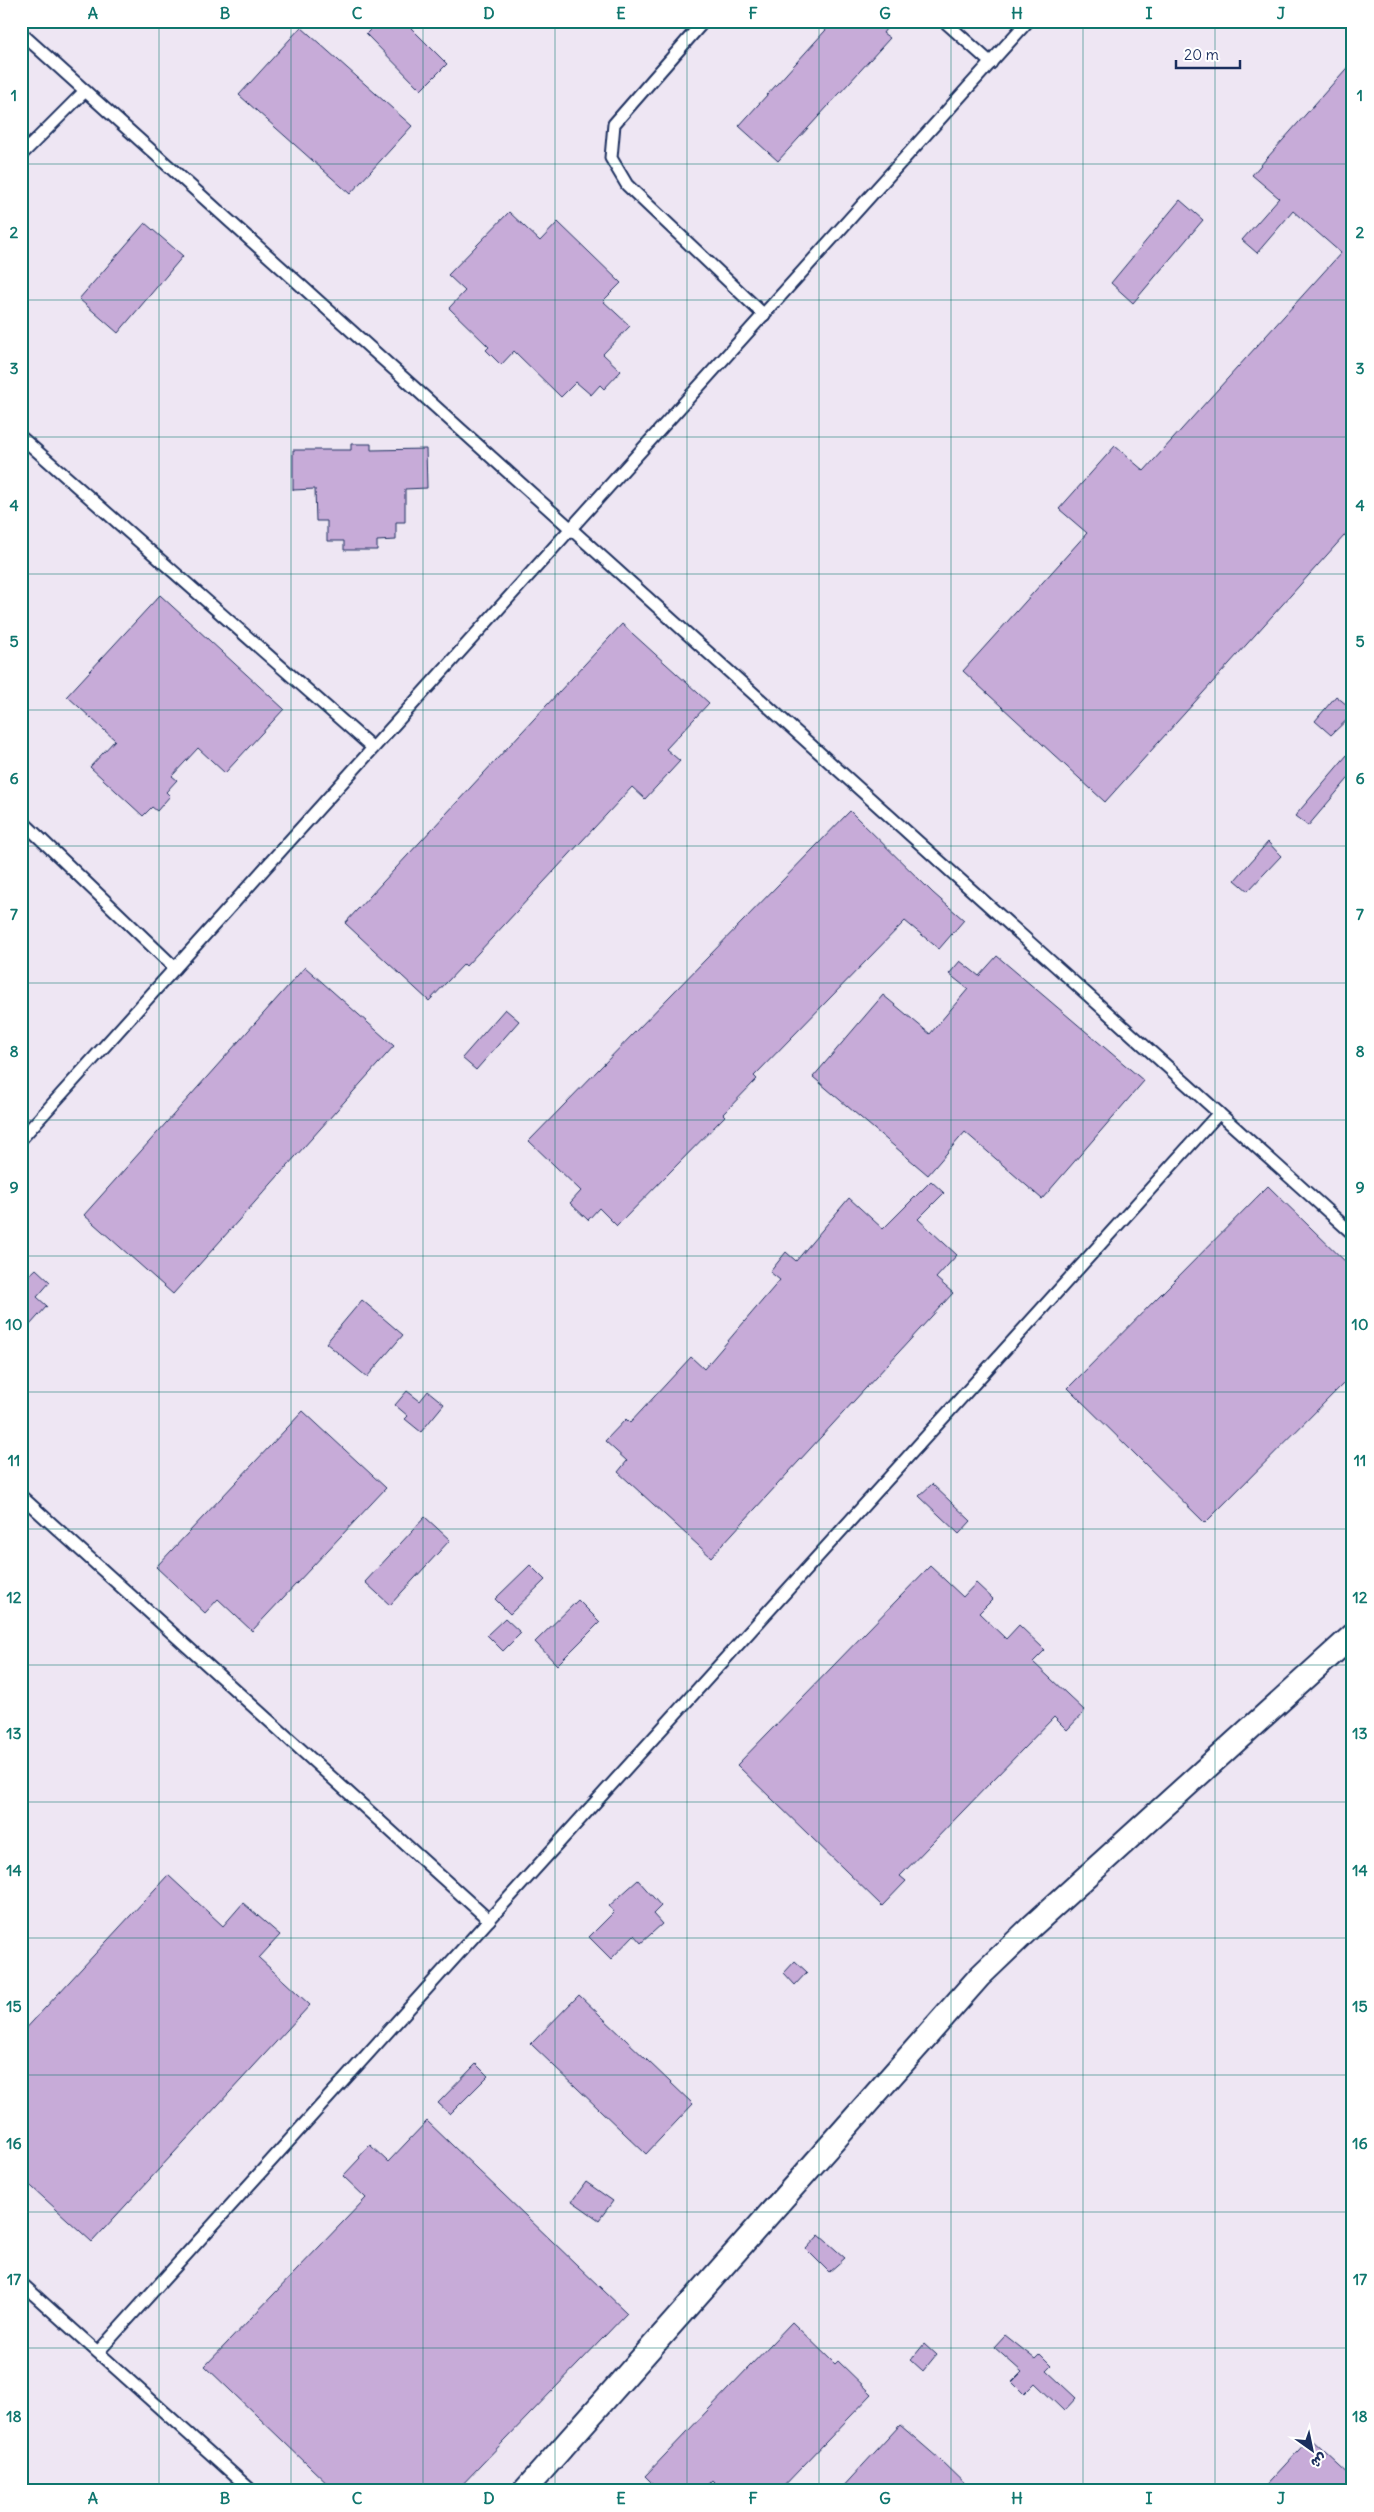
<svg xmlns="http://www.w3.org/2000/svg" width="1374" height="2512" viewBox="0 0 1374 2512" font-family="Delius,'Playpen Sans Arabic',sans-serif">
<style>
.building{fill:#c7abd8;stroke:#1b2f5e}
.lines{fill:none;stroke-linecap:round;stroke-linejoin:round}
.lane-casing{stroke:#1b2f5e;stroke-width:15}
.street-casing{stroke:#1b2f5e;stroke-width:26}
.lane{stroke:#fff;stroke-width:11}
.street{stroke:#fff;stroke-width:22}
.grid{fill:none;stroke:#0f766e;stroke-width:1;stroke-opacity:0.55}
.neatline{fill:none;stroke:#0f766e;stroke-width:2}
.grid-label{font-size:16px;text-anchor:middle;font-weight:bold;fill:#0f766e}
</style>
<rect width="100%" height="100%" fill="#eee6f3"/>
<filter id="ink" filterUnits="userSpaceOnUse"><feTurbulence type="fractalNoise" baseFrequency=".02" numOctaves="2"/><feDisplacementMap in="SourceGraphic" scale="10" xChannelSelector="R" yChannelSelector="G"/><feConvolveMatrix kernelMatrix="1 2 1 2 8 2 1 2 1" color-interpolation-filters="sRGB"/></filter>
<g filter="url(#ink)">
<g class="building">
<polygon points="379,21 404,21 447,64 421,90 366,34"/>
<polygon points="834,21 877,21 886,29 883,33 890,38 778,161 739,126"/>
<polygon points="301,27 412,126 350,194 239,95"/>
<polygon points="1353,61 1353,526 1105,802 963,671 1087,533 1059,509 1115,446 1144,471 1341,253 1293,211 1257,253 1242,240 1279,198 1252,175"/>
<polygon points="1180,200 1203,220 1133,303 1111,283"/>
<polygon points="509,212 540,241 558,222 621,283 603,301 630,326 603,354 621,371 604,389 600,385 591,395 576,382 561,397 514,351 501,365 486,350 489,347 449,308 465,291 448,275"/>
<polygon points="145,223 183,256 118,333 79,299"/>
<polygon points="351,444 371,444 371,450 426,449 427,488 405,489 405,522 396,522 396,540 377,541 377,550 344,550 344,541 327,541 327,521 316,521 315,489 293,490 293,450 351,450"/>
<polygon points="160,595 284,709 225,773 198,748 172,776 177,780 166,792 170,796 157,811 152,807 143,816 90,767 115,740 67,696"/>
<polygon points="622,624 709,703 666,749 680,761 645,799 632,787 466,966 464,964 429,1001 345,923"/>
<polygon points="1336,696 1353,710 1353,714 1331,735 1315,721"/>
<polygon points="1353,748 1353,773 1308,826 1295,816"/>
<polygon points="850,811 933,893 964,920 939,949 905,921 754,1076 757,1079 723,1114 725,1116 617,1226 599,1208 588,1220 570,1203 581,1191 529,1141"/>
<polygon points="1268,842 1281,856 1248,891 1235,880"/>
<polygon points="997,956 1144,1081 1042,1199 965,1132 928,1175 813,1077 883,995 930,1034 968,989 949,974 960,961 979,976"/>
<polygon points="305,967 394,1046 173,1294 84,1215"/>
<polygon points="505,1009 519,1021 476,1070 462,1058"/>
<polygon points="931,1181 944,1193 918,1219 957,1255 936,1278 953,1293 711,1557 618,1472 627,1461 605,1441 626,1419 630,1423 691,1357 704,1369 780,1280 770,1272 786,1252 796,1261 849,1198 883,1229"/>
<polygon points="1268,1186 1353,1269 1353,1374 1205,1523 1068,1388"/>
<polygon points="36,1269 50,1282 37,1297 47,1306 21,1335 21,1283"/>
<polygon points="362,1300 403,1335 367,1377 326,1343"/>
<polygon points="407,1391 420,1401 428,1391 444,1404 421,1432 405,1419 408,1416 395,1405"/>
<polygon points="303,1411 386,1488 252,1631 218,1599 205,1613 156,1567"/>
<polygon points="932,1484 971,1521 959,1534 919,1496"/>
<polygon points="425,1517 450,1540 390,1605 365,1582"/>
<polygon points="530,1565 545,1580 510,1614 495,1599"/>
<polygon points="930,1566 963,1597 976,1583 993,1599 979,1613 1006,1639 1019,1625 1045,1650 1033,1662 1085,1711 1067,1730 1054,1717 900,1876 906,1881 882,1906 737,1765"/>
<polygon points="578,1600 600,1622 557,1665 535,1642"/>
<polygon points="505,1618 521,1633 503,1651 487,1635"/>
<polygon points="168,1875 223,1926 243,1903 280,1935 259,1958 310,2005 92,2242 21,2177 21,2034"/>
<polygon points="638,1880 661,1906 653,1914 662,1924 641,1943 634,1935 611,1959 589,1937 614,1912 609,1906"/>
<polygon points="795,1961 807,1972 795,1985 784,1973"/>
<polygon points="579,1995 693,2104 646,2154 531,2044"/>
<polygon points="476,2064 488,2076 450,2114 438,2103"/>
<polygon points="427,2121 627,2313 456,2491 335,2491 205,2366 366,2198 343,2176 360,2158 359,2157 370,2145 388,2162"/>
<polygon points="586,2182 613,2201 599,2220 572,2201"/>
<polygon points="819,2235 845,2258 829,2272 806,2249"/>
<polygon points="792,2322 835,2364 838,2361 872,2394 779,2491 723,2491 712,2480 701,2491 660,2491 645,2476"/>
<polygon points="1005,2335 1035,2359 1040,2354 1051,2365 1046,2370 1076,2398 1064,2411 1035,2383 1024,2394 1012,2382 1022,2372 994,2347"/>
<polygon points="924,2344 936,2355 923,2371 911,2360"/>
<polygon points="900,2425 938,2458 972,2491 839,2491"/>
<polygon points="1310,2438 1353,2478 1353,2491 1261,2491"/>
</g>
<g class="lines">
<g class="lane-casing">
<g id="lane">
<polyline points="704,21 614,124 611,158 627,185 764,315"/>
<polyline points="944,21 991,63"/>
<polyline points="21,33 1353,1234"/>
<polyline points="21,155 85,91"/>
<polyline points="21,437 373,748"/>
<polyline points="21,820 175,968"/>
<polyline points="21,1139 1028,21"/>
<polyline points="21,1496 489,1920"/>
<polyline points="21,2283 252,2491"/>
<polyline points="98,2352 1219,1113"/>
</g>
</g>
<g class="street-casing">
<polyline id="street" points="524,2491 980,1976 1031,1927 1353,1635"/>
</g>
<use href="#lane" class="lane"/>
<use href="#street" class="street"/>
</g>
</g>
<path class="grid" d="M159,21V2491M291,21V2491M423,21V2491M555,21V2491M687,21V2491M819,21V2491M951,21V2491M1083,21V2491M1215,21V2491M21,164H1353M21,300H1353M21,437H1353M21,574H1353M21,710H1353M21,846H1353M21,983H1353M21,1120H1353M21,1256H1353M21,1392H1353M21,1529H1353M21,1665H1353M21,1802H1353M21,1938H1353M21,2075H1353M21,2212H1353M21,2348H1353"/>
<rect width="1374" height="2512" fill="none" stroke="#fff" stroke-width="55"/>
<g transform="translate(1312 2450) rotate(147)" stroke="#ffffff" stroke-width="4" paint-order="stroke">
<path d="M0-4L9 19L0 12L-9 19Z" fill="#1b2f5e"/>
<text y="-8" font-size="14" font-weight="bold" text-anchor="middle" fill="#1b2f5e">ش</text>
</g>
<path d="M1176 60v8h64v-8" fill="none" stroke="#1b2f5e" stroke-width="2.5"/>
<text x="1184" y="60" font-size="15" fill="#1b2f5e" stroke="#ffffff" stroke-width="4" paint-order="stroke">20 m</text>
<rect x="28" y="28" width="1318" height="2456" class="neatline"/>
<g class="grid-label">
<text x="93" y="19">A</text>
<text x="225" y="19">B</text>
<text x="357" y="19">C</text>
<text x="489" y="19">D</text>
<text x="621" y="19">E</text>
<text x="753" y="19">F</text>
<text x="885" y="19">G</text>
<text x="1017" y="19">H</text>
<text x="1149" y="19">I</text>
<text x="1281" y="19">J</text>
<text x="14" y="101">1</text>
<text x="1360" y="101">1</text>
<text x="14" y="238">2</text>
<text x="1360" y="238">2</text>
<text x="14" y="374">3</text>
<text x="1360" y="374">3</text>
<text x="14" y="511">4</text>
<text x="1360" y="511">4</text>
<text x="14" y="647">5</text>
<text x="1360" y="647">5</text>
<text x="14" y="784">6</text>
<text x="1360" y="784">6</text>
<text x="14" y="920">7</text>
<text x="1360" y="920">7</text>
<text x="14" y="1057">8</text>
<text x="1360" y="1057">8</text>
<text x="14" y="1193">9</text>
<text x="1360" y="1193">9</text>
<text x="14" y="1330">10</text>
<text x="1360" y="1330">10</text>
<text x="14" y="1466">11</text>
<text x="1360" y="1466">11</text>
<text x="14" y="1603">12</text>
<text x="1360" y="1603">12</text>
<text x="14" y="1739">13</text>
<text x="1360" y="1739">13</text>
<text x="14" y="1876">14</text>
<text x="1360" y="1876">14</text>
<text x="14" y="2012">15</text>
<text x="1360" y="2012">15</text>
<text x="14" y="2149">16</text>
<text x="1360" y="2149">16</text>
<text x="14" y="2285">17</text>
<text x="1360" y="2285">17</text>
<text x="14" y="2422">18</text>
<text x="1360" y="2422">18</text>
<text x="93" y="2504">A</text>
<text x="225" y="2504">B</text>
<text x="357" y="2504">C</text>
<text x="489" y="2504">D</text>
<text x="621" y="2504">E</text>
<text x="753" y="2504">F</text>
<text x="885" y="2504">G</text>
<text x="1017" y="2504">H</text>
<text x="1149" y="2504">I</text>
<text x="1281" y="2504">J</text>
</g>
</svg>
